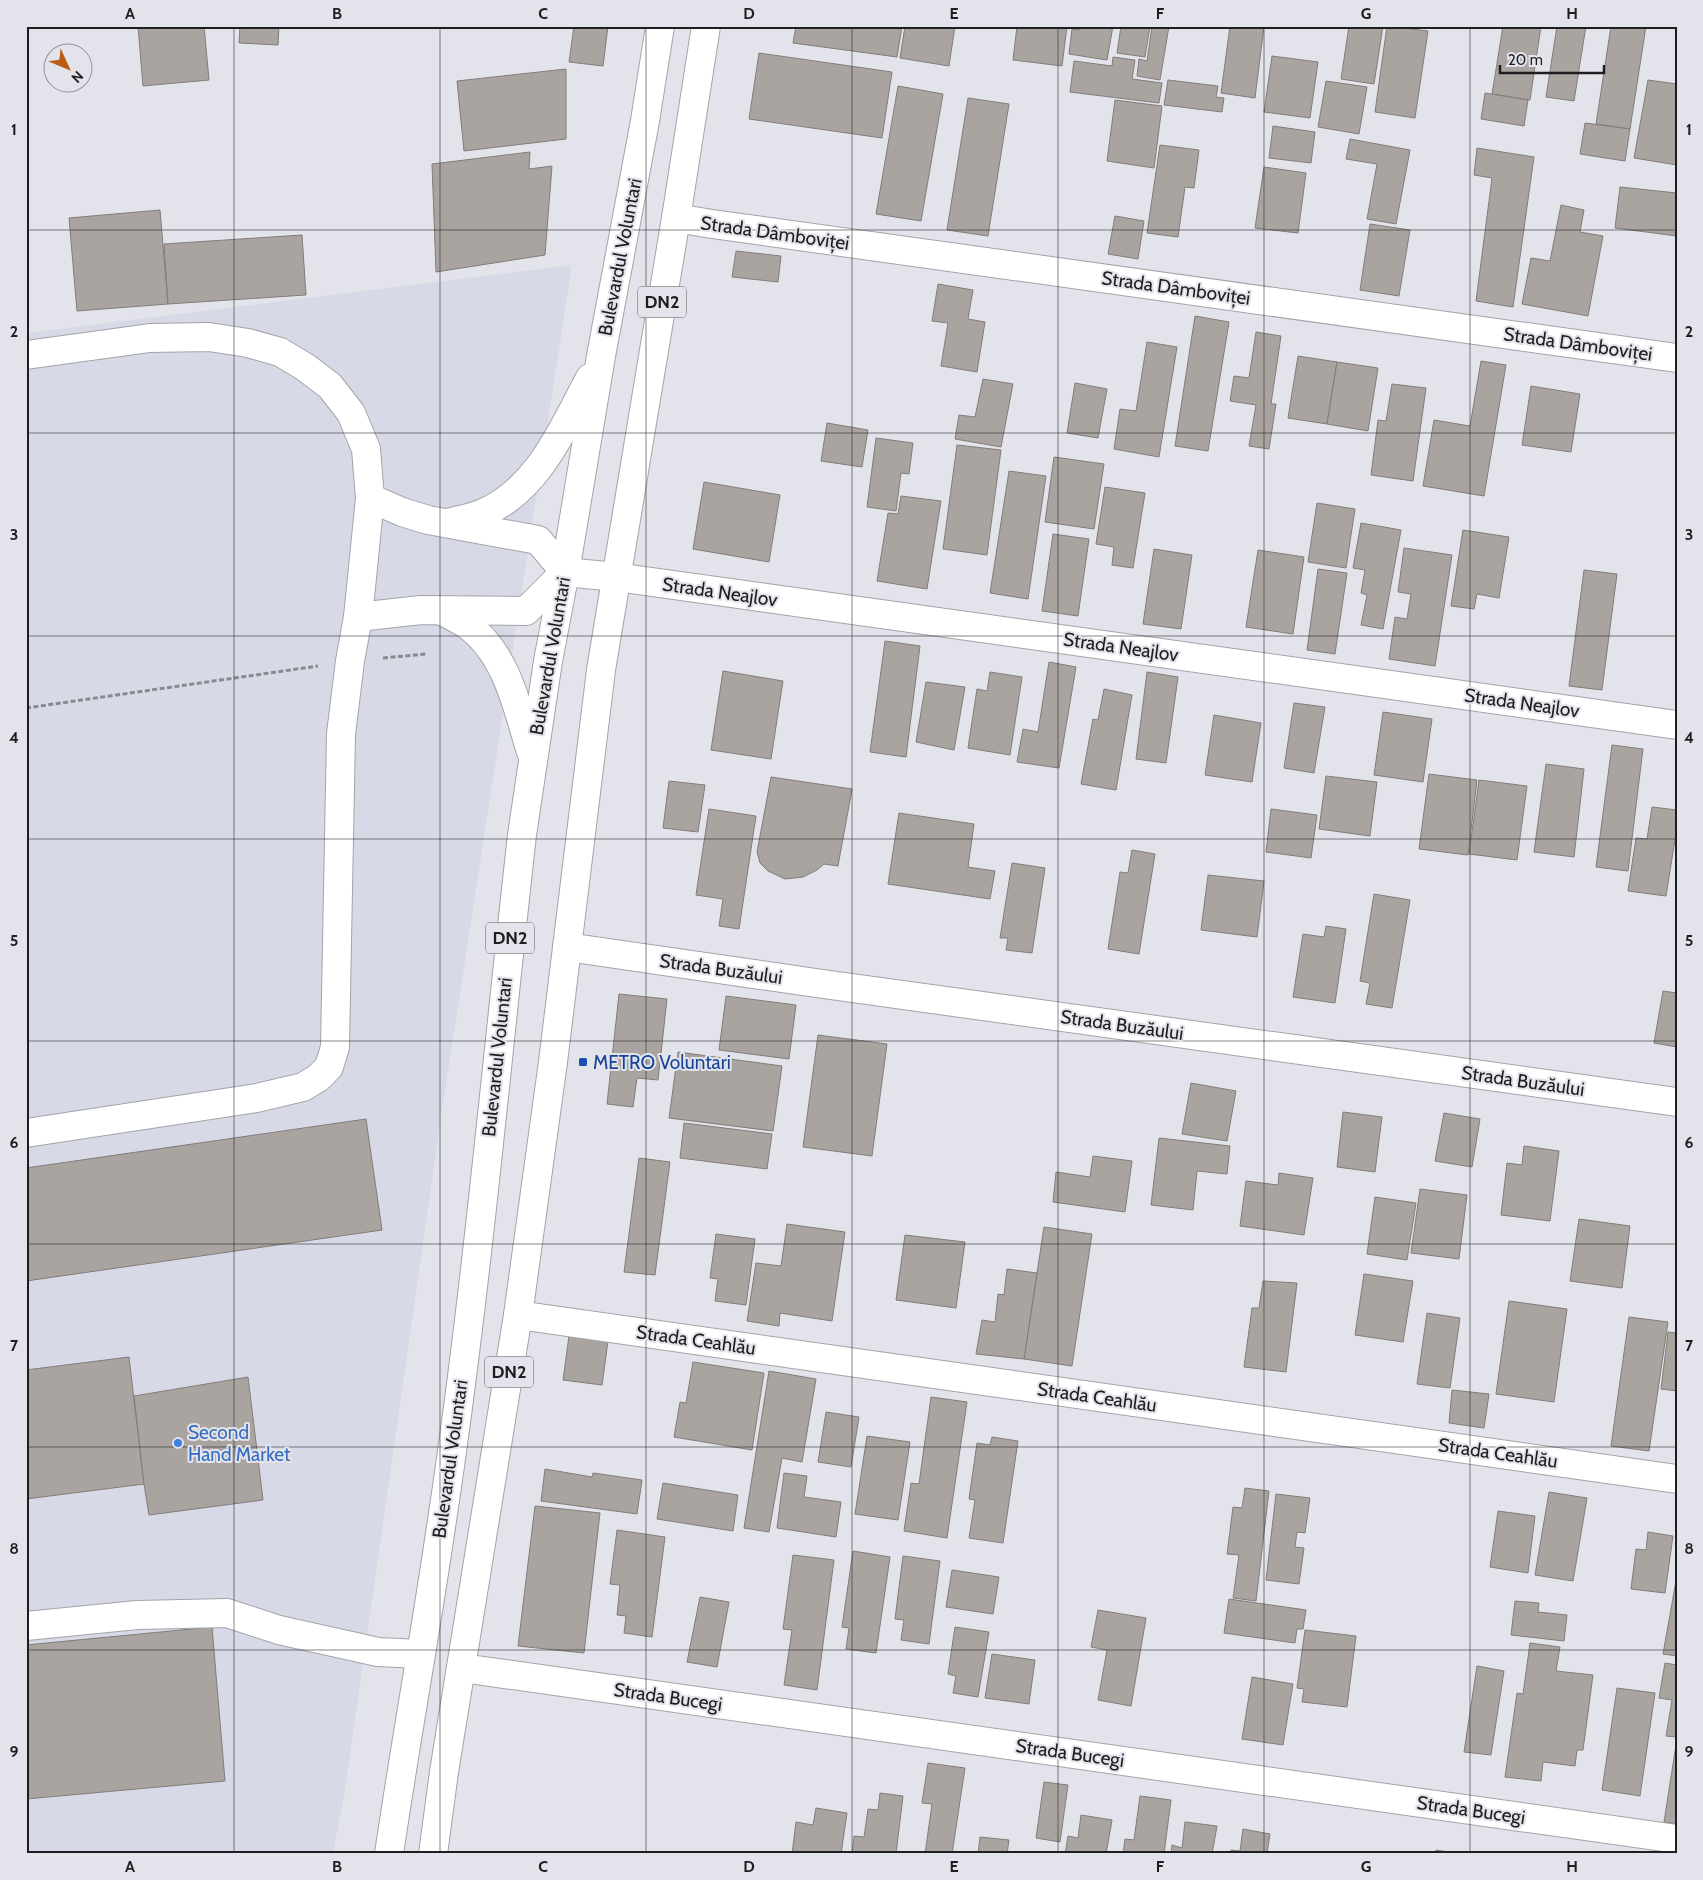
<svg xmlns="http://www.w3.org/2000/svg" width="1703" height="1880" viewBox="0 0 1703 1880" font-family="Cabin,sans-serif">
<style>
.built{fill:#d7d9e7}
.building{fill:#aaa4a1;stroke:#827c79}
.lines{fill:none;stroke-linecap:round;stroke-linejoin:round}
.minor-casing{stroke:#a3a4aa;stroke-width:30}
.highway-casing{stroke:#a3a4aa;stroke-width:30}
.path{stroke:#898a8e;stroke-width:3;stroke-dasharray:5 2.5;stroke-linecap:butt}
.minor{stroke:#fff;stroke-width:28}
.highway{stroke:#fff;stroke-width:28}
.grid{fill:none;stroke:#1e1e20;stroke-width:1;stroke-opacity:0.55}
.transit-dot{fill:#1a4fb4;stroke:#e3e4eb;stroke-width:2}
.shop-dot{fill:#3f7fe0;stroke:#e3e4eb;stroke-width:2}
.labels{text-anchor:middle;dominant-baseline:central;stroke-width:4;stroke-linejoin:round;paint-order:stroke}
.shield{fill:#e3e4eb;stroke:#59595d;stroke-width:1}
.shield-label{font-size:18px;font-weight:bold;fill:#1e1e20}
.street-label{font-size:19px;fill:#1e1e20;stroke:#e3e4eb}
.transit-label{font-size:19px;fill:#164399;stroke:#e3e4eb;text-anchor:start}
.shop-label{font-size:19px;fill:#366cbe;stroke:#e3e4eb;text-anchor:start}
.neatline{fill:none;stroke:#1e1e20;stroke-width:2}
.grid-label{font-size:16px;text-anchor:middle;font-weight:bold;fill:#1e1e20}
</style>
<rect width="100%" height="100%" fill="#e3e4eb"/>
<polygon class="built" points="572,265 443,1104 345,1790 333,1854 26,1854 26,333"/>
<g class="building">
<polygon points="138,26 204,26 209,80 143,86"/>
<polygon points="240,26 279,26 278,45 239,43"/>
<polygon points="574,26 608,26 603,66 569,62"/>
<polygon points="796,26 902,26 897,57 793,43"/>
<polygon points="905,26 955,26 949,66 900,58"/>
<polygon points="1017,26 1067,26 1062,66 1013,60"/>
<polygon points="1081,26 1113,26 1107,60 1069,54 1072,29 1080,30"/>
<polygon points="1121,26 1150,26 1145,57 1117,53"/>
<polygon points="1152,26 1169,26 1160,80 1137,76 1139,59 1147,61"/>
<polygon points="1230,26 1264,26 1255,98 1221,93"/>
<polygon points="1349,26 1383,26 1374,84 1341,79"/>
<polygon points="1387,26 1428,31 1415,118 1375,112"/>
<polygon points="1503,26 1541,26 1530,100 1492,94"/>
<polygon points="1557,26 1586,26 1574,101 1546,97"/>
<polygon points="1611,26 1646,26 1630,129 1596,124"/>
<polygon points="759,53 892,72 882,138 749,119"/>
<polygon points="1272,56 1318,62 1310,118 1264,112"/>
<polygon points="1113,57 1135,60 1132,79 1162,83 1159,103 1070,92 1074,61 1112,66"/>
<polygon points="566,69 566,139 464,151 457,81"/>
<polygon points="1168,80 1218,86 1216,97 1224,98 1222,112 1164,105"/>
<polygon points="1648,80 1677,84 1677,165 1634,158"/>
<polygon points="1326,81 1367,87 1359,134 1318,127"/>
<polygon points="898,86 943,94 921,221 876,214"/>
<polygon points="1485,93 1528,100 1524,126 1481,119"/>
<polygon points="968,98 1009,104 988,236 947,230"/>
<polygon points="1115,100 1162,106 1154,168 1107,161"/>
<polygon points="1585,123 1630,129 1625,161 1580,154"/>
<polygon points="1273,126 1315,132 1311,163 1269,158"/>
<polygon points="1350,139 1410,150 1396,224 1367,219 1377,164 1346,159"/>
<polygon points="1160,145 1199,150 1194,188 1185,187 1178,237 1147,233"/>
<polygon points="1477,148 1534,157 1513,307 1476,301 1492,178 1474,175"/>
<polygon points="530,152 529,169 552,166 545,255 436,272 432,164"/>
<polygon points="1264,167 1306,173 1298,233 1255,228"/>
<polygon points="1620,187 1677,193 1677,236 1615,228"/>
<polygon points="1561,205 1584,210 1580,232 1603,236 1588,316 1522,304 1531,258 1550,261"/>
<polygon points="160,210 168,304 77,311 69,218"/>
<polygon points="1115,216 1144,221 1138,259 1108,254"/>
<polygon points="1370,224 1410,230 1399,296 1360,290"/>
<polygon points="302,235 306,295 168,304 164,244"/>
<polygon points="736,251 781,256 778,282 732,277"/>
<polygon points="938,284 973,290 968,319 985,322 977,372 941,366 948,323 932,321"/>
<polygon points="1195,316 1229,322 1208,451 1175,446"/>
<polygon points="1256,332 1281,336 1271,404 1276,404 1269,449 1249,446 1256,405 1230,401 1234,376 1249,378"/>
<polygon points="1147,342 1177,347 1159,457 1114,449 1120,409 1136,411"/>
<polygon points="1298,356 1337,362 1327,424 1288,418"/>
<polygon points="1481,361 1506,365 1484,496 1423,486 1434,420 1470,426"/>
<polygon points="1337,362 1378,368 1368,431 1327,424"/>
<polygon points="983,379 1013,384 1001,447 955,439 959,415 975,417"/>
<polygon points="1075,383 1107,389 1098,438 1067,433"/>
<polygon points="1392,384 1426,388 1413,481 1371,475 1378,420 1386,421"/>
<polygon points="1531,386 1580,394 1571,452 1522,445"/>
<polygon points="827,423 868,430 862,467 821,461"/>
<polygon points="876,438 913,443 909,474 901,473 896,511 867,507"/>
<polygon points="957,445 1001,450 987,555 943,549"/>
<polygon points="1054,457 1104,464 1094,529 1045,522"/>
<polygon points="1009,471 1046,476 1028,599 990,593"/>
<polygon points="704,482 780,495 769,562 693,549"/>
<polygon points="1105,487 1145,493 1133,568 1112,565 1114,547 1096,544"/>
<polygon points="901,496 941,501 927,589 877,581 888,513 898,514"/>
<polygon points="1317,503 1355,509 1346,568 1308,562"/>
<polygon points="1361,523 1401,530 1383,629 1361,625 1367,595 1361,593 1365,570 1353,568"/>
<polygon points="1463,530 1509,537 1499,598 1477,594 1474,609 1451,606"/>
<polygon points="1053,534 1089,539 1078,616 1042,611"/>
<polygon points="1404,548 1452,555 1435,666 1389,659 1395,617 1407,619 1411,594 1398,592"/>
<polygon points="1154,549 1192,555 1181,629 1143,624"/>
<polygon points="1258,550 1304,557 1293,634 1246,627"/>
<polygon points="1318,569 1347,573 1335,654 1307,650"/>
<polygon points="1584,570 1617,574 1602,690 1569,686"/>
<polygon points="885,641 920,646 906,757 870,752"/>
<polygon points="1049,662 1076,667 1059,768 1017,762 1023,729 1038,732"/>
<polygon points="723,671 783,681 771,759 711,750"/>
<polygon points="990,672 1022,677 1010,755 968,748 977,689 987,691"/>
<polygon points="1147,672 1178,677 1166,763 1136,759"/>
<polygon points="926,682 965,687 954,750 916,742"/>
<polygon points="1104,689 1132,695 1116,790 1081,784 1093,719 1098,720"/>
<polygon points="1294,703 1325,707 1314,773 1284,768"/>
<polygon points="1383,712 1432,719 1423,782 1374,775"/>
<polygon points="1214,715 1261,723 1252,782 1205,775"/>
<polygon points="1612,745 1643,749 1628,871 1596,867"/>
<polygon points="1546,764 1584,769 1574,857 1534,852"/>
<polygon points="1429,774 1477,780 1468,855 1419,849"/>
<polygon points="1326,776 1377,782 1370,836 1319,829"/>
<polygon points="771,777 852,789 838,866 824,864 817,870 803,877 785,879 768,871 760,863 757,852"/>
<polygon points="1479,780 1527,786 1517,860 1469,854"/>
<polygon points="669,781 705,785 698,832 663,828"/>
<polygon points="1652,807 1677,810 1677,827 1666,896 1628,891 1636,838 1647,839"/>
<polygon points="709,809 756,816 739,929 719,926 723,899 696,895"/>
<polygon points="1271,809 1317,815 1311,858 1266,852"/>
<polygon points="899,813 974,824 968,867 995,871 990,899 888,884"/>
<polygon points="1132,850 1155,854 1139,954 1108,949 1120,872 1128,873"/>
<polygon points="1012,863 1045,868 1032,953 1006,950 1008,938 1000,938"/>
<polygon points="1208,875 1264,881 1257,937 1201,930"/>
<polygon points="1374,894 1410,900 1392,1008 1366,1004 1370,983 1360,981"/>
<polygon points="1326,926 1346,929 1335,1003 1293,997 1303,934 1324,937"/>
<polygon points="1663,991 1677,993 1677,1047 1654,1043"/>
<polygon points="619,994 667,999 658,1080 637,1078 633,1107 607,1104"/>
<polygon points="726,996 796,1005 789,1059 719,1050"/>
<polygon points="818,1035 887,1044 872,1156 803,1147"/>
<polygon points="678,1052 782,1066 773,1131 669,1118"/>
<polygon points="1191,1083 1236,1091 1227,1141 1182,1134"/>
<polygon points="1343,1112 1382,1117 1375,1172 1337,1167"/>
<polygon points="1444,1113 1480,1119 1472,1167 1435,1161"/>
<polygon points="366,1119 382,1230 26,1281 26,1168"/>
<polygon points="684,1123 772,1134 767,1169 680,1158"/>
<polygon points="1159,1138 1230,1146 1227,1174 1197,1171 1193,1210 1151,1205"/>
<polygon points="1524,1146 1559,1151 1550,1221 1501,1215 1507,1163 1522,1165"/>
<polygon points="1093,1156 1132,1161 1125,1212 1053,1202 1056,1172 1090,1177"/>
<polygon points="639,1158 670,1162 655,1275 624,1272"/>
<polygon points="1279,1173 1313,1178 1304,1235 1240,1226 1246,1181 1278,1185"/>
<polygon points="1420,1189 1467,1195 1459,1259 1411,1253"/>
<polygon points="1375,1197 1416,1203 1407,1260 1367,1254"/>
<polygon points="1579,1219 1630,1226 1622,1288 1570,1281"/>
<polygon points="787,1224 845,1232 832,1321 780,1313 779,1326 747,1321 756,1263 781,1266"/>
<polygon points="1044,1227 1092,1234 1072,1366 1024,1359"/>
<polygon points="716,1234 755,1239 746,1305 715,1301 718,1279 710,1278"/>
<polygon points="905,1235 965,1242 956,1308 896,1300"/>
<polygon points="1007,1269 1037,1273 1024,1359 976,1354 982,1320 995,1322 998,1294 1004,1295"/>
<polygon points="1364,1274 1413,1281 1403,1342 1355,1335"/>
<polygon points="1263,1281 1297,1283 1286,1372 1244,1367 1252,1308 1259,1308"/>
<polygon points="1509,1301 1567,1309 1554,1402 1496,1394"/>
<polygon points="1427,1313 1460,1318 1450,1388 1417,1384"/>
<polygon points="1629,1317 1668,1322 1649,1451 1611,1446"/>
<polygon points="1668,1332 1677,1333 1677,1391 1661,1389"/>
<polygon points="569,1336 608,1341 602,1385 563,1380"/>
<polygon points="129,1357 144,1484 26,1499 26,1370"/>
<polygon points="693,1362 764,1373 752,1450 674,1437 680,1402 686,1403"/>
<polygon points="769,1371 816,1379 802,1462 782,1458 769,1532 744,1528"/>
<polygon points="248,1377 263,1500 149,1515 144,1484 134,1396"/>
<polygon points="1452,1390 1489,1394 1484,1428 1449,1423"/>
<polygon points="931,1397 967,1402 947,1538 904,1531 911,1483 919,1484"/>
<polygon points="826,1412 859,1417 851,1467 818,1462"/>
<polygon points="867,1436 910,1442 898,1520 855,1514"/>
<polygon points="992,1437 1018,1441 1003,1543 969,1538 975,1500 969,1499 977,1443 990,1445"/>
<polygon points="545,1469 592,1477 593,1473 642,1480 637,1514 541,1501"/>
<polygon points="784,1473 807,1476 804,1497 841,1502 836,1537 777,1528"/>
<polygon points="663,1483 738,1495 733,1531 657,1519"/>
<polygon points="1245,1488 1269,1491 1256,1601 1233,1598 1239,1555 1227,1554 1233,1507 1242,1508"/>
<polygon points="1549,1492 1587,1498 1573,1581 1535,1575"/>
<polygon points="1276,1494 1310,1498 1305,1533 1297,1532 1295,1547 1304,1548 1299,1584 1266,1580"/>
<polygon points="535,1506 600,1513 584,1653 518,1646"/>
<polygon points="1498,1511 1535,1516 1528,1573 1490,1567"/>
<polygon points="617,1530 665,1537 652,1637 624,1633 626,1616 617,1615 620,1585 610,1584"/>
<polygon points="1648,1532 1673,1536 1665,1593 1631,1589 1636,1549 1646,1550"/>
<polygon points="853,1551 890,1557 876,1653 846,1649 849,1628 842,1627"/>
<polygon points="793,1555 834,1560 817,1690 784,1685 792,1630 783,1629"/>
<polygon points="903,1556 940,1561 929,1644 901,1640 904,1620 895,1619"/>
<polygon points="952,1570 999,1577 993,1614 946,1607"/>
<polygon points="1677,1575 1677,1656 1663,1654"/>
<polygon points="700,1597 729,1602 717,1667 687,1662"/>
<polygon points="1229,1599 1306,1610 1303,1629 1297,1629 1295,1643 1224,1633"/>
<polygon points="1515,1601 1539,1603 1538,1612 1567,1615 1564,1641 1511,1635"/>
<polygon points="1098,1610 1146,1618 1131,1706 1098,1700 1107,1650 1091,1647"/>
<polygon points="212,1627 225,1781 26,1799 26,1645"/>
<polygon points="955,1627 989,1632 978,1697 953,1693 956,1676 948,1674"/>
<polygon points="1305,1630 1356,1636 1347,1707 1302,1702 1304,1689 1297,1688"/>
<polygon points="1530,1643 1560,1647 1556,1671 1593,1675 1583,1750 1577,1750 1575,1766 1543,1762 1541,1781 1505,1777 1517,1693 1523,1694"/>
<polygon points="992,1654 1035,1660 1029,1704 985,1698"/>
<polygon points="1665,1663 1677,1665 1677,1737 1666,1736 1672,1700 1659,1698"/>
<polygon points="1477,1666 1504,1671 1491,1755 1464,1752"/>
<polygon points="1252,1677 1293,1684 1283,1745 1242,1739"/>
<polygon points="1617,1688 1655,1693 1640,1796 1602,1790"/>
<polygon points="1676,1745 1677,1745 1677,1824 1664,1822"/>
<polygon points="928,1763 965,1768 952,1854 925,1854 932,1804 922,1803"/>
<polygon points="1044,1782 1068,1785 1060,1842 1036,1838"/>
<polygon points="880,1793 903,1796 896,1854 852,1854 854,1836 864,1837 868,1809 878,1810"/>
<polygon points="1140,1796 1171,1800 1164,1854 1123,1854 1125,1839 1134,1840"/>
<polygon points="816,1808 847,1813 841,1854 792,1854 796,1822 813,1825"/>
<polygon points="1081,1815 1112,1820 1106,1854 1065,1854 1068,1836 1078,1838"/>
<polygon points="1185,1822 1217,1826 1212,1854 1171,1854 1172,1845 1182,1848"/>
<polygon points="1243,1829 1270,1834 1267,1854 1231,1854 1231,1850 1240,1851"/>
<polygon points="980,1837 1009,1840 1007,1854 978,1854"/>
<polygon points="1436,1850 1461,1854 1435,1854"/>
</g>
<g class="lines">
<g class="minor-casing">
<g id="minor">
<polyline points="676,218 712,224 1677,358"/>
<polyline points="26,355 150,338 209,337 248,343 280,352 305,367 330,386 351,413 366,449 370,498 358,617 350,661 341,734 335,1047 329,1067 318,1078 303,1087 257,1098 26,1133"/>
<polyline points="370,498 402,512 428,520 538,540 565,572"/>
<polyline points="565,572 616,577 1677,725"/>
<polyline points="358,617 421,610 526,611 565,572"/>
<polyline points="567,947 816,983 1677,1102"/>
<polyline points="518,1315 1677,1479"/>
<polyline points="26,1626 137,1615 227,1613 279,1630 378,1652 420,1654"/>
<polyline points="462,1668 1677,1839"/>
</g>
</g>
<g class="highway-casing">
<g id="highway">
<path d="M448,523C459,520 471,518 481,514C538,491 563,428 590,378"/>
<path d="M442,611C450,615 458,619 466,624C507,653 517,707 531,752"/>
<path d="M389,1854C405,1745 425,1636 441,1527C476,1298 496,1066 522,835L548,661L565,572L601,356L645,121L660,26"/>
<polyline points="433,1854 444,1772 518,1315 553,1062 601,670 676,218 706,26"/>
</g>
</g>
<g class="path">
<polyline points="383,658 426,654"/>
<polyline points="26,708 318,666"/>
</g>
<use href="#minor" class="minor"/>
<use href="#highway" class="highway"/>
</g>
<path class="grid" d="M234,26V1854M440,26V1854M646,26V1854M852,26V1854M1058,26V1854M1264,26V1854M1470,26V1854M26,230H1677M26,433H1677M26,636H1677M26,839H1677M26,1041H1677M26,1244H1677M26,1447H1677M26,1650H1677"/>
<rect class="transit-dot" x="578" y="1057" width="10" height="10" rx="2.5"/>
<circle class="shop-dot" cx="178" cy="1443" r="5"/>
<g class="labels">
<g class="shield">
<rect x="638" y="286.5" width="48" height="31" rx="4"/>
<rect x="486" y="922.5" width="48" height="31" rx="4"/>
<rect x="485" y="1356.5" width="48" height="31" rx="4"/>
</g>
<g class="shield-label">
<text x="662" y="302">DN2</text>
<text x="510" y="938">DN2</text>
<text x="509" y="1372">DN2</text>
</g>
<g class="street-label">
<text transform="translate(775 233) rotate(8)">Strada Dâmboviței</text>
<text transform="translate(620 257) rotate(-79)">Bulevardul Voluntari</text>
<text transform="translate(1176 288) rotate(8)">Strada Dâmboviței</text>
<text transform="translate(1578 344) rotate(8)">Strada Dâmboviței</text>
<text transform="translate(720 592) rotate(8)">Strada Neajlov</text>
<text transform="translate(1121 647) rotate(8)">Strada Neajlov</text>
<text transform="translate(550 656) rotate(-80)">Bulevardul Voluntari</text>
<text transform="translate(1522 703) rotate(8)">Strada Neajlov</text>
<text transform="translate(721 969) rotate(8)">Strada Buzăului</text>
<text transform="translate(1122 1025) rotate(8)">Strada Buzăului</text>
<text transform="translate(497 1057) rotate(-84)">Bulevardul Voluntari</text>
<text transform="translate(1523 1081) rotate(8)">Strada Buzăului</text>
<text transform="translate(696 1340) rotate(8)">Strada Ceahlău</text>
<text transform="translate(1097 1397) rotate(8)">Strada Ceahlău</text>
<text transform="translate(1498 1453) rotate(8)">Strada Ceahlău</text>
<text transform="translate(450 1459) rotate(-82)">Bulevardul Voluntari</text>
<text transform="translate(668 1697) rotate(8)">Strada Bucegi</text>
<text transform="translate(1070 1753) rotate(8)">Strada Bucegi</text>
<text transform="translate(1471 1810) rotate(8)">Strada Bucegi</text>
</g>
<g class="transit-label">
<text x="593" y="1062">METRO Voluntari</text>
</g>
<g class="shop-label">
<text x="188" y="1432">Second<tspan x="188" dy="22">Hand Market</tspan></text>
</g>
</g>
<rect width="1703" height="1880" fill="none" stroke="#e3e4eb" stroke-width="55"/>
<g transform="translate(68 68) rotate(134)"><circle r="24" fill="#e3e4eb" stroke="#94959a"/>
<path d="M0-4L9 19L0 12L-9 19Z" fill="#ba5c11"/>
<text y="-8" font-size="14" font-weight="bold" text-anchor="middle" fill="#1e1e20">N</text>
</g>
<path d="M1500 65v8h104v-8" fill="none" stroke="#1e1e20" stroke-width="2.5"/>
<text x="1508" y="65" font-size="15" fill="#1e1e20" stroke="#e3e4eb" stroke-width="4" paint-order="stroke">20 m</text>
<rect x="28" y="28" width="1648" height="1824" class="neatline"/>
<g class="grid-label">
<text x="130" y="19">A</text>
<text x="337" y="19">B</text>
<text x="543" y="19">C</text>
<text x="749" y="19">D</text>
<text x="954" y="19">E</text>
<text x="1160" y="19">F</text>
<text x="1366" y="19">G</text>
<text x="1572" y="19">H</text>
<text x="14" y="135">1</text>
<text x="1689" y="135">1</text>
<text x="14" y="337">2</text>
<text x="1689" y="337">2</text>
<text x="14" y="540">3</text>
<text x="1689" y="540">3</text>
<text x="14" y="743">4</text>
<text x="1689" y="743">4</text>
<text x="14" y="946">5</text>
<text x="1689" y="946">5</text>
<text x="14" y="1148">6</text>
<text x="1689" y="1148">6</text>
<text x="14" y="1351">7</text>
<text x="1689" y="1351">7</text>
<text x="14" y="1554">8</text>
<text x="1689" y="1554">8</text>
<text x="14" y="1757">9</text>
<text x="1689" y="1757">9</text>
<text x="130" y="1872">A</text>
<text x="337" y="1872">B</text>
<text x="543" y="1872">C</text>
<text x="749" y="1872">D</text>
<text x="954" y="1872">E</text>
<text x="1160" y="1872">F</text>
<text x="1366" y="1872">G</text>
<text x="1572" y="1872">H</text>
</g>
</svg>
